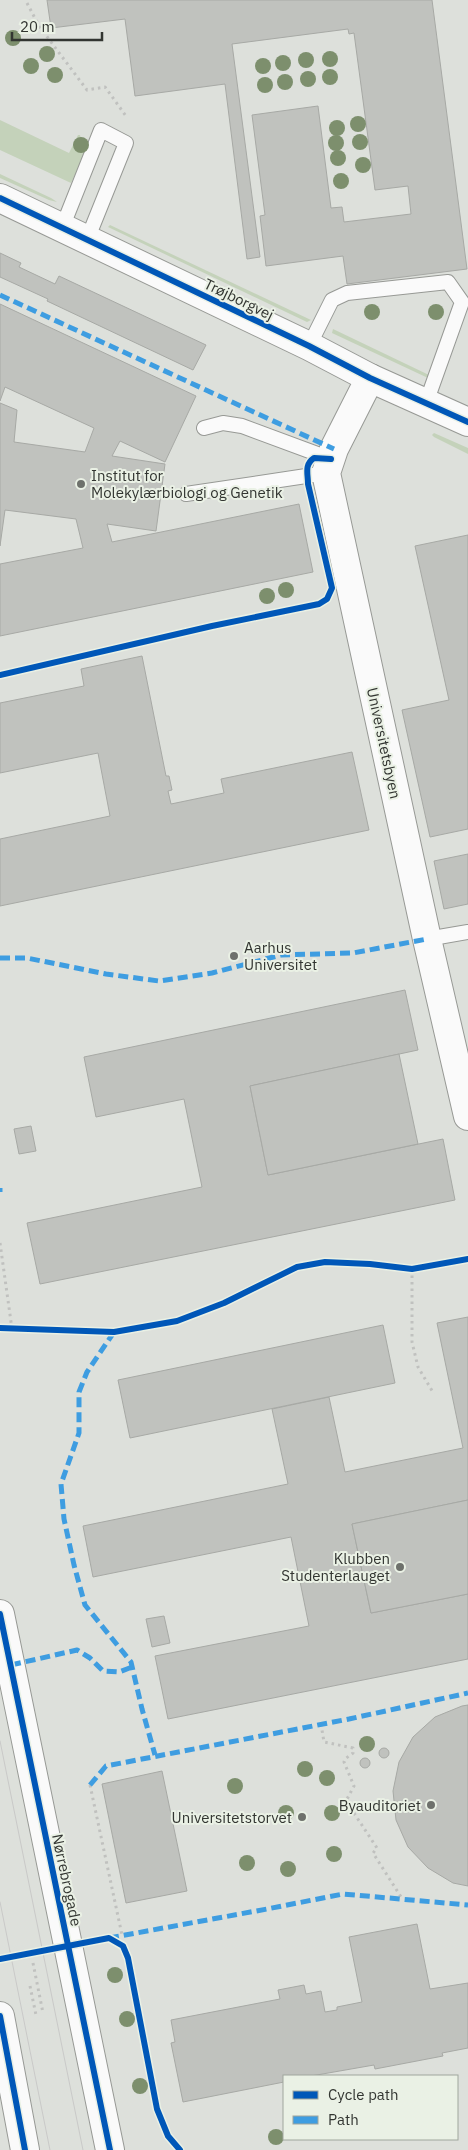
<svg xmlns="http://www.w3.org/2000/svg" width="468" height="2150" viewBox="0 0 468 2150" font-family="'IBM Plex Sans',sans-serif">
<style>
.green{fill:#c4d2ba}
.building{fill:#c0c2be;stroke:#a7a9a5}
.lines{fill:none;stroke-linecap:round;stroke-linejoin:round}
.lane-casing{stroke:#979995;stroke-width:16}
.street-casing{stroke:#979995;stroke-width:30}
.secondary-casing{stroke:#979995;stroke-width:30}
.path{stroke:#c0c1bf;stroke-width:3;stroke-dasharray:2.5 4;stroke-linecap:butt}
.lane{stroke:#fafafa;stroke-width:14}
.street{stroke:#fafafa;stroke-width:28}
.secondary{stroke:#fafafa;stroke-width:28}
.tram{stroke:#c9c9c8;stroke-width:1}
.quiet{stroke:#3e9de1;stroke-width:5;stroke-dasharray:10 5;stroke-linecap:butt}
.cycleway-casing{stroke:#eaf1e5;stroke-width:9}
.cycleway{stroke:#0057b8;stroke-width:6}
.tree{fill:#7d8f6d}
.poi-dot{fill:#6e716c;stroke:#eaf1e5;stroke-width:2}
.labels{text-anchor:middle;dominant-baseline:central;stroke-width:4;stroke-linejoin:round;paint-order:stroke}
.street-label{font-size:15px;fill:#323531;stroke:#eaf1e5}
.poi-label{font-size:15px;fill:#323531;stroke:#eaf1e5;text-anchor:end}
</style>
<rect width="100%" height="100%" fill="#dde0db"/>
<g class="green">
<polygon points="0,120 69,153 78,135 80,135 85,154 71,183 0,150"/>
<polygon points="0,174 51,198 57,202 49,200 0,178"/>
<polygon points="110,225 311,320 307,322 108,227"/>
<polygon points="333,329 429,375 428,378 332,333"/>
<polygon points="434,433 468,448 468,454 434,437 432,435"/>
</g>
<g class="building">
<polygon points="47,0 432,0 467,269 347,284 343,256 266,266 260,216 265,215 252,115 318,106 331,208 342,207 344,222 411,214 408,186 375,190 354,33 349,34 348,29 232,44 260,257 247,259 225,84 135,96 125,19 51,28"/>
<polygon points="0,253 21,263 19,267 55,284 59,276 206,345 193,370 47,301 48,299 0,277"/>
<polygon points="0,304 196,396 165,462 120,441 112,456 165,464 156,531 107,524 112,542 299,504 313,572 0,636 0,564 83,548 76,519 5,510 0,546 0,403 17,410 14,442 85,452 94,428 5,387 0,401"/>
<polygon points="468,535 468,829 430,837 402,710 449,700 415,546"/>
<polygon points="142,656 166,776 169,776 172,790 168,791 171,804 224,793 221,779 352,752 369,830 0,906 0,839 110,816 98,753 0,773 0,703 84,686 81,669"/>
<polygon points="468,854 468,904 444,909 434,861"/>
<polygon points="405,990 418,1050 250,1086 268,1175 443,1139 455,1200 40,1284 27,1223 202,1187 184,1099 96,1117 84,1057"/>
<polygon points="399,1054 418,1144 268,1175 250,1086"/>
<polygon points="31,1126 36,1151 19,1154 14,1129"/>
<polygon points="468,1317 468,1500 352,1524 371,1613 468,1594 468,1659 168,1719 155,1656 309,1626 291,1537 93,1577 83,1526 288,1484 272,1409 329,1397 345,1472 463,1448 437,1323"/>
<polygon points="383,1325 395,1383 130,1438 118,1380"/>
<polygon points="468,1500 468,1594 371,1613 352,1524"/>
<polygon points="164,1616 170,1643 152,1647 146,1619"/>
<polygon points="468,1705 468,1886 453,1883 428,1868 408,1847 396,1820 393,1791 399,1762 413,1737 435,1717 462,1706"/>
<circle cx="384" cy="1753" r="5"/>
<circle cx="365" cy="1763" r="5"/>
<polygon points="162,1771 187,1891 126,1903 102,1784"/>
<polygon points="417,1924 430,1989 468,1983 468,2048 442,2053 443,2056 375,2069 374,2065 311,2076 284,2076 284,2082 183,2102 171,2043 175,2042 171,2020 280,1999 278,1990 304,1985 306,1994 321,1991 325,2012 337,2010 337,2007 362,2002 349,1937"/>
</g>
<g class="lines">
<g class="lane-casing">
<g id="lane">
<polyline points="62,228 101,130 126,143 87,240"/>
<polyline points="309,346 332,300 347,293 448,282 462,302 426,403"/>
<polyline points="204,428 223,423 242,426 331,459"/>
<polyline points="186,494 326,473"/>
<polyline points="427,939 468,932"/>
</g>
</g>
<g class="street-casing">
<polyline id="street" points="370,378 334,449 326,473 427,939 468,1116"/>
</g>
<g class="secondary-casing">
<g id="secondary">
<polyline points="0,198 309,346 370,378 468,422"/>
<polyline points="0,1614 110,2150"/>
<polyline points="0,2016 25,2150"/>
</g>
</g>
<g class="path">
<polyline points="27,3 39,26 87,90 105,87 126,116"/>
<polyline points="0,1243 12,1329"/>
<polyline points="412,1269 412,1342 418,1367 434,1394"/>
<polyline points="321,1724 324,1742 353,1748 353,1753 345,1759 344,1762 354,1786 346,1801 377,1848 373,1853 403,1900"/>
<polyline points="90,1785 122,1935"/>
<polyline points="33,1963 43,2013"/>
<polyline points="30,1986 36,2015"/>
</g>
<use href="#lane" class="lane"/>
<use href="#street" class="street"/>
<use href="#secondary" class="secondary"/>
<g class="tram">
<polyline points="0,1741 83,2150"/>
<polyline points="0,1902 50,2150"/>
</g>
<g class="quiet">
<polyline points="0,295 334,449"/>
<polyline points="0,958 27,958 106,974 159,981 212,973 281,955 353,953 427,939"/>
<polyline points="0,1188 0,1192"/>
<polyline points="114,1332 87,1372 79,1392 79,1433 61,1484 64,1519 74,1565 85,1605 131,1662 142,1709 155,1755"/>
<polyline points="11,1665 77,1650 90,1658 103,1671 119,1672 132,1667"/>
<polyline points="90,1785 106,1766 349,1719 468,1693"/>
<polyline points="109,1938 267,1909 343,1894 468,1905"/>
</g>
<g class="cycleway-casing">
<g id="cycleway">
<polyline points="0,198 309,346 370,378 468,422"/>
<path d="M0,675L212,626L319,604L327,599L332,588L308,484C308,473 304,465 314,458L331,459"/>
<polyline points="0,1328 114,1332 177,1321 224,1303 297,1267 325,1262 370,1264 412,1269 468,1259"/>
<polyline points="0,1614 110,2150"/>
<polyline points="0,1959 109,1938 123,1946 128,1958 157,2109 168,2136 180,2150"/>
<polyline points="0,2016 25,2150"/>
</g>
</g>
<use href="#cycleway" class="cycleway"/>
</g>
<g class="tree">
<circle cx="13" cy="38" r="8"/>
<circle cx="47" cy="54" r="8"/>
<circle cx="330" cy="59" r="8"/>
<circle cx="306" cy="60" r="8"/>
<circle cx="283" cy="63" r="8"/>
<circle cx="31" cy="66" r="8"/>
<circle cx="263" cy="66" r="8"/>
<circle cx="55" cy="75" r="8"/>
<circle cx="330" cy="77" r="8"/>
<circle cx="308" cy="79" r="8"/>
<circle cx="285" cy="82" r="8"/>
<circle cx="265" cy="85" r="8"/>
<circle cx="358" cy="124" r="8"/>
<circle cx="337" cy="128" r="8"/>
<circle cx="360" cy="142" r="8"/>
<circle cx="336" cy="143" r="8"/>
<circle cx="81" cy="145" r="8"/>
<circle cx="338" cy="158" r="8"/>
<circle cx="363" cy="165" r="8"/>
<circle cx="341" cy="181" r="8"/>
<circle cx="372" cy="312" r="8"/>
<circle cx="436" cy="312" r="8"/>
<circle cx="286" cy="590" r="8"/>
<circle cx="267" cy="596" r="8"/>
<circle cx="367" cy="1744" r="8"/>
<circle cx="305" cy="1769" r="8"/>
<circle cx="327" cy="1778" r="8"/>
<circle cx="235" cy="1786" r="8"/>
<circle cx="286" cy="1813" r="8"/>
<circle cx="332" cy="1813" r="8"/>
<circle cx="334" cy="1854" r="8"/>
<circle cx="247" cy="1863" r="8"/>
<circle cx="288" cy="1869" r="8"/>
<circle cx="115" cy="1975" r="8"/>
<circle cx="127" cy="2019" r="8"/>
<circle cx="140" cy="2086" r="8"/>
<circle cx="276" cy="2137" r="8"/>
</g>
<g class="poi-dot">
<circle cx="81" cy="484" r="5"/>
<circle cx="234" cy="956" r="5"/>
<circle cx="400" cy="1567" r="5"/>
<circle cx="431" cy="1805" r="5"/>
<circle cx="302" cy="1817" r="5"/>
</g>
<g class="labels">
<g class="street-label">
<text transform="translate(239 299) rotate(26)">Trøjborgvej</text>
<text transform="translate(384 743) rotate(78)">Universitetsbyen</text>
<text transform="translate(67 1880) rotate(78)">Nørrebrogade</text>
</g>
<g class="poi-label">
<text x="91" y="475" text-anchor="start">Institut for<tspan x="91" dy="17">Molekylærbiologi og Genetik</tspan></text>
<text x="244" y="947" text-anchor="start">Aarhus<tspan x="244" dy="17">Universitet</tspan></text>
<text x="390" y="1558">Klubben<tspan x="390" dy="17">Studenterlauget</tspan></text>
<text x="421" y="1805">Byauditoriet</text>
<text x="292" y="1817">Universitetstorvet</text>
</g>
</g>
<rect x="283" y="2075" width="175" height="65" fill="#eaf1e5" stroke="#a0a69d"/>
<rect x="293" y="2091" width="25" height="8" fill="#0057b8" stroke="#a0a69d"/>
<text x="328" y="2100" font-size="15" fill="#323531">Cycle path</text>
<rect x="293" y="2116" width="25" height="8" fill="#3e9de1" stroke="#a0a69d"/>
<text x="328" y="2125" font-size="15" fill="#323531">Path</text>
<path d="M12 32v8h90v-8" fill="none" stroke="#323531" stroke-width="2.5"/>
<text x="20" y="32" font-size="15" fill="#323531" stroke="#eaf1e5" stroke-width="4" paint-order="stroke">20 m</text>
</svg>
